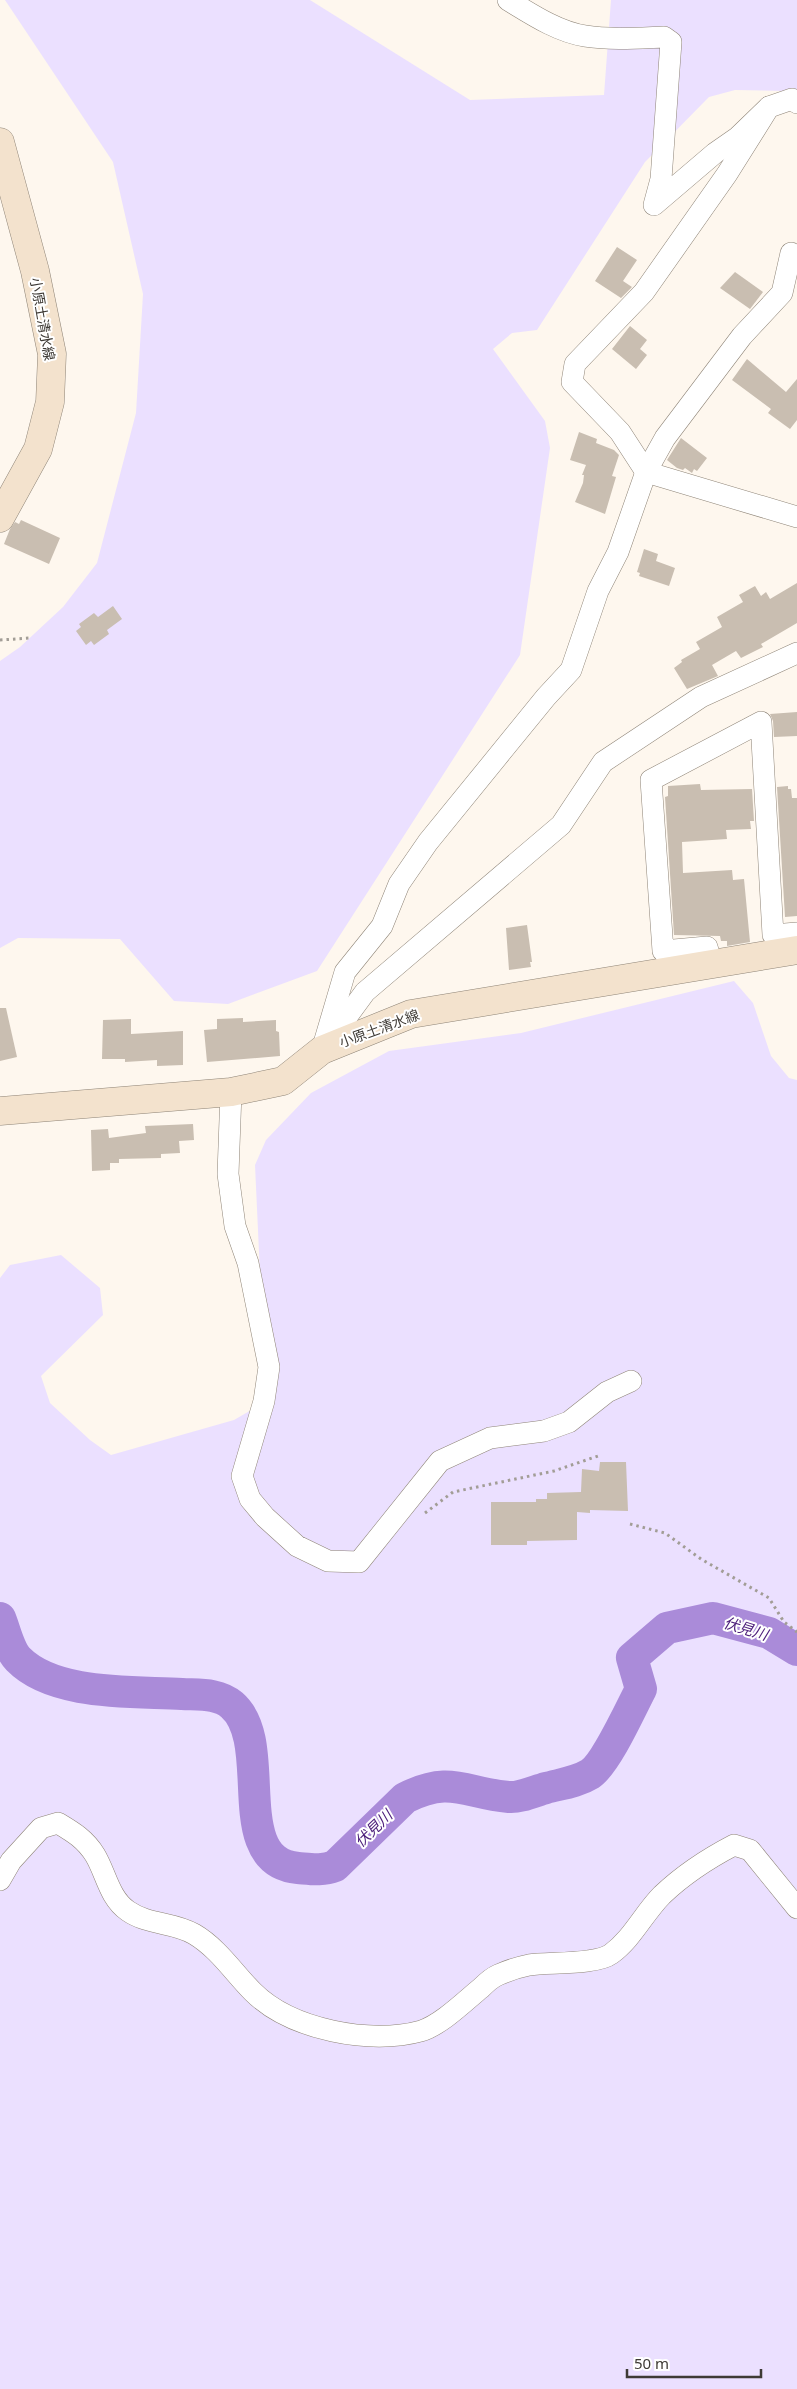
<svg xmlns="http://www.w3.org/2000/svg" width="797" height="2389" viewBox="0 0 797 2389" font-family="'Noto Sans','Noto Sans JP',sans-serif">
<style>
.green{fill:#ebe0ff}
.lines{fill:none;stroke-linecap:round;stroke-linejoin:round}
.river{stroke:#aa8bd9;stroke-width:32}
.building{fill:#c9beb1}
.street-casing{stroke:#8e8477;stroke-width:22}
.secondary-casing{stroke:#8e8477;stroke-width:29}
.path{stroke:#a29d96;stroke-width:3;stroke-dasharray:2.5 4;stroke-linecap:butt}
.street{stroke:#fff;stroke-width:21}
.secondary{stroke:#f3e2cd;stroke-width:28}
.labels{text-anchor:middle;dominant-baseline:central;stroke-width:4;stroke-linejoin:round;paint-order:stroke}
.street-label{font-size:14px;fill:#3e3a35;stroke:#fff}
.water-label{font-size:15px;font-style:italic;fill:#4d207b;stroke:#fff}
</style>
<rect width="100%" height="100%" fill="#fef7ee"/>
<g class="green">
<polygon points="5,0 310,0 470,100 604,95 611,0 797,0 797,95 787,91 735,90 709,97 645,162 537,330 512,333 493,349 545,421 550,448 520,655 317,971 228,1004 174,1001 120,939 18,938 0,948 0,661 20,647 63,607 97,563 136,413 143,294 113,162"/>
<polygon points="734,981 753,1003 771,1056 789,1078 797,1080 797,2389 0,2389 0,1278 10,1265 61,1255 100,1288 103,1315 41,1376 50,1403 90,1440 111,1455 234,1420 258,1406 260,1274 255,1165 266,1140 311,1093 389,1051 521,1033"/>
</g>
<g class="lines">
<path class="river" d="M0,1618C5,1630 9,1650 18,1659C54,1696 133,1691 182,1694C199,1695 218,1693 232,1705C276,1743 226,1861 298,1868C311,1869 322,1871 335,1866L405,1798C451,1775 464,1793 509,1797C520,1798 535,1791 546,1788C561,1784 577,1782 590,1774C606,1764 631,1708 641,1689L632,1658L667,1628L713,1618L769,1633L797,1650"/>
</g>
<g class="building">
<polygon points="617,247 637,260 623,281 632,287 621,298 595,281"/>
<polygon points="735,272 763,292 750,309 720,288"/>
<polygon points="630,326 647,340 640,349 647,355 636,369 612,349"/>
<polygon points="747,359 786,392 797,379 797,420 790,429 768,413 771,409 732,380"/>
<polygon points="579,432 597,439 596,443 614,450 619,455 612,476 616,477 605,514 575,502 583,483 584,475 582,475 586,465 570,460"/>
<polygon points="681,438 707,458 697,471 694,469 692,473 685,468 683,470 677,468 667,460"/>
<polygon points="21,520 60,538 49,564 4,544 10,529 15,522 19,524"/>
<polygon points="644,549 658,554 656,561 675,568 669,586 639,576 640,573 637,572"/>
<polygon points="797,583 797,623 761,644 763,647 741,658 736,651 712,665 718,676 687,689 674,668 682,662 681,660 700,649 696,642 722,627 717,617 743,602 739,595 755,586 761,596 766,592 770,599"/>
<polygon points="113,606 122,619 107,630 109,634 94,645 91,641 86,645 76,631 81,627 79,624 94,613 98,617"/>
<polygon points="797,712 797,736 774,737 773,721 770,714"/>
<polygon points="700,784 701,790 752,789 754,821 750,821 751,829 726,830 727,839 682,842 683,873 732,870 733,880 744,879 750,942 727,946 727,941 721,941 720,936 674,935 665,797 668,796 668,786"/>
<polygon points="788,786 788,789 791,789 792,798 797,798 797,916 785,917 777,787"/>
<polygon points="527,925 532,962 530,962 531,967 509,970 506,928"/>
<polygon points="0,1008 6,1008 17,1057 0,1061"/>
<polygon points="243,1018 243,1022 276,1020 276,1031 279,1032 280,1056 207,1062 204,1030 217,1029 217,1019"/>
<polygon points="131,1019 131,1034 183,1031 183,1065 157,1066 157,1060 125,1062 125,1059 102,1059 103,1020"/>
<polygon points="193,1124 194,1140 179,1141 180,1153 161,1154 161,1158 119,1159 119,1163 110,1163 110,1170 92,1171 91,1130 108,1129 109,1138 146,1133 145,1126"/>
<polygon points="600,1462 626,1462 628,1511 590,1510 590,1513 577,1512 577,1540 527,1541 527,1545 491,1545 491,1502 536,1502 536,1499 547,1499 547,1493 581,1492 582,1469 599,1471"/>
</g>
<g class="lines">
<g class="street-casing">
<g id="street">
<path d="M508,0C531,14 558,32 585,36C611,40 638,38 664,37L671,42L661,179L654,205L715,153L738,137L769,107L792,99L797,103"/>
<polyline points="769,107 727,174 644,292 575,364 572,382 620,432 646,472 797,517"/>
<polyline points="712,964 707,947 663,951 651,780 761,722 773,935 797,933"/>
<polyline points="332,1037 365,992 561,825 603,762 701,697 797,653"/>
<polyline points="322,1050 345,972 382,926 399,884 428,842 546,697 571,670 598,591 618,552 646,472 665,438 742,336 782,293 791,253"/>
<polyline points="231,1092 228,1174 235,1226 248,1263 269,1367 264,1401 242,1476 250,1499 265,1517 297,1546 328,1561 359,1562 440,1461 490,1438 544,1431 569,1422 607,1392 631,1381"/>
<path d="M0,1880L11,1861L41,1828L58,1823C73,1832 85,1839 95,1855C106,1873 109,1898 128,1911C148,1925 174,1922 194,1934C218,1948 234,1973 253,1992C291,2030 371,2045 421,2031C441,2025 465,2001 481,1988C486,1983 491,1978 498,1975C507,1971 519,1967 529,1965C549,1962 596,1965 611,1954C632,1939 644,1913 662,1895C683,1875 709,1858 734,1845L750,1850L797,1908"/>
</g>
</g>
<g class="secondary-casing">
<g id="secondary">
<polyline points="0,142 35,271 52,354 50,402 38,449 0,518"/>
<polyline points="0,1111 231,1092 283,1081 322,1050 411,1014 797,950"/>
</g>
</g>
<g class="path">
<polyline points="0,640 30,638"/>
<polyline points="425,1513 453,1492 554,1471 598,1456"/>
<polyline points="630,1524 665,1533 701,1559 769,1598 784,1622 797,1632"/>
</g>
<use href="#street" class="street"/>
<use href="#secondary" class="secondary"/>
</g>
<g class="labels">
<g class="street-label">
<text transform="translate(43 319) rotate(80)">小原土清水線</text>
<text transform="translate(379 1028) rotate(-20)">小原土清水線</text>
</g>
<g class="water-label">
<text transform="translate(746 1628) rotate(17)">伏見川</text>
<text transform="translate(373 1828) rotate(-44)">伏見川</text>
</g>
</g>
<path d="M627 2369v8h134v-8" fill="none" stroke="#3e3a35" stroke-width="2.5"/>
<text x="634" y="2369" font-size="15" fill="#3e3a35" stroke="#ffffff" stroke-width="4" paint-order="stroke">50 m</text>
</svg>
